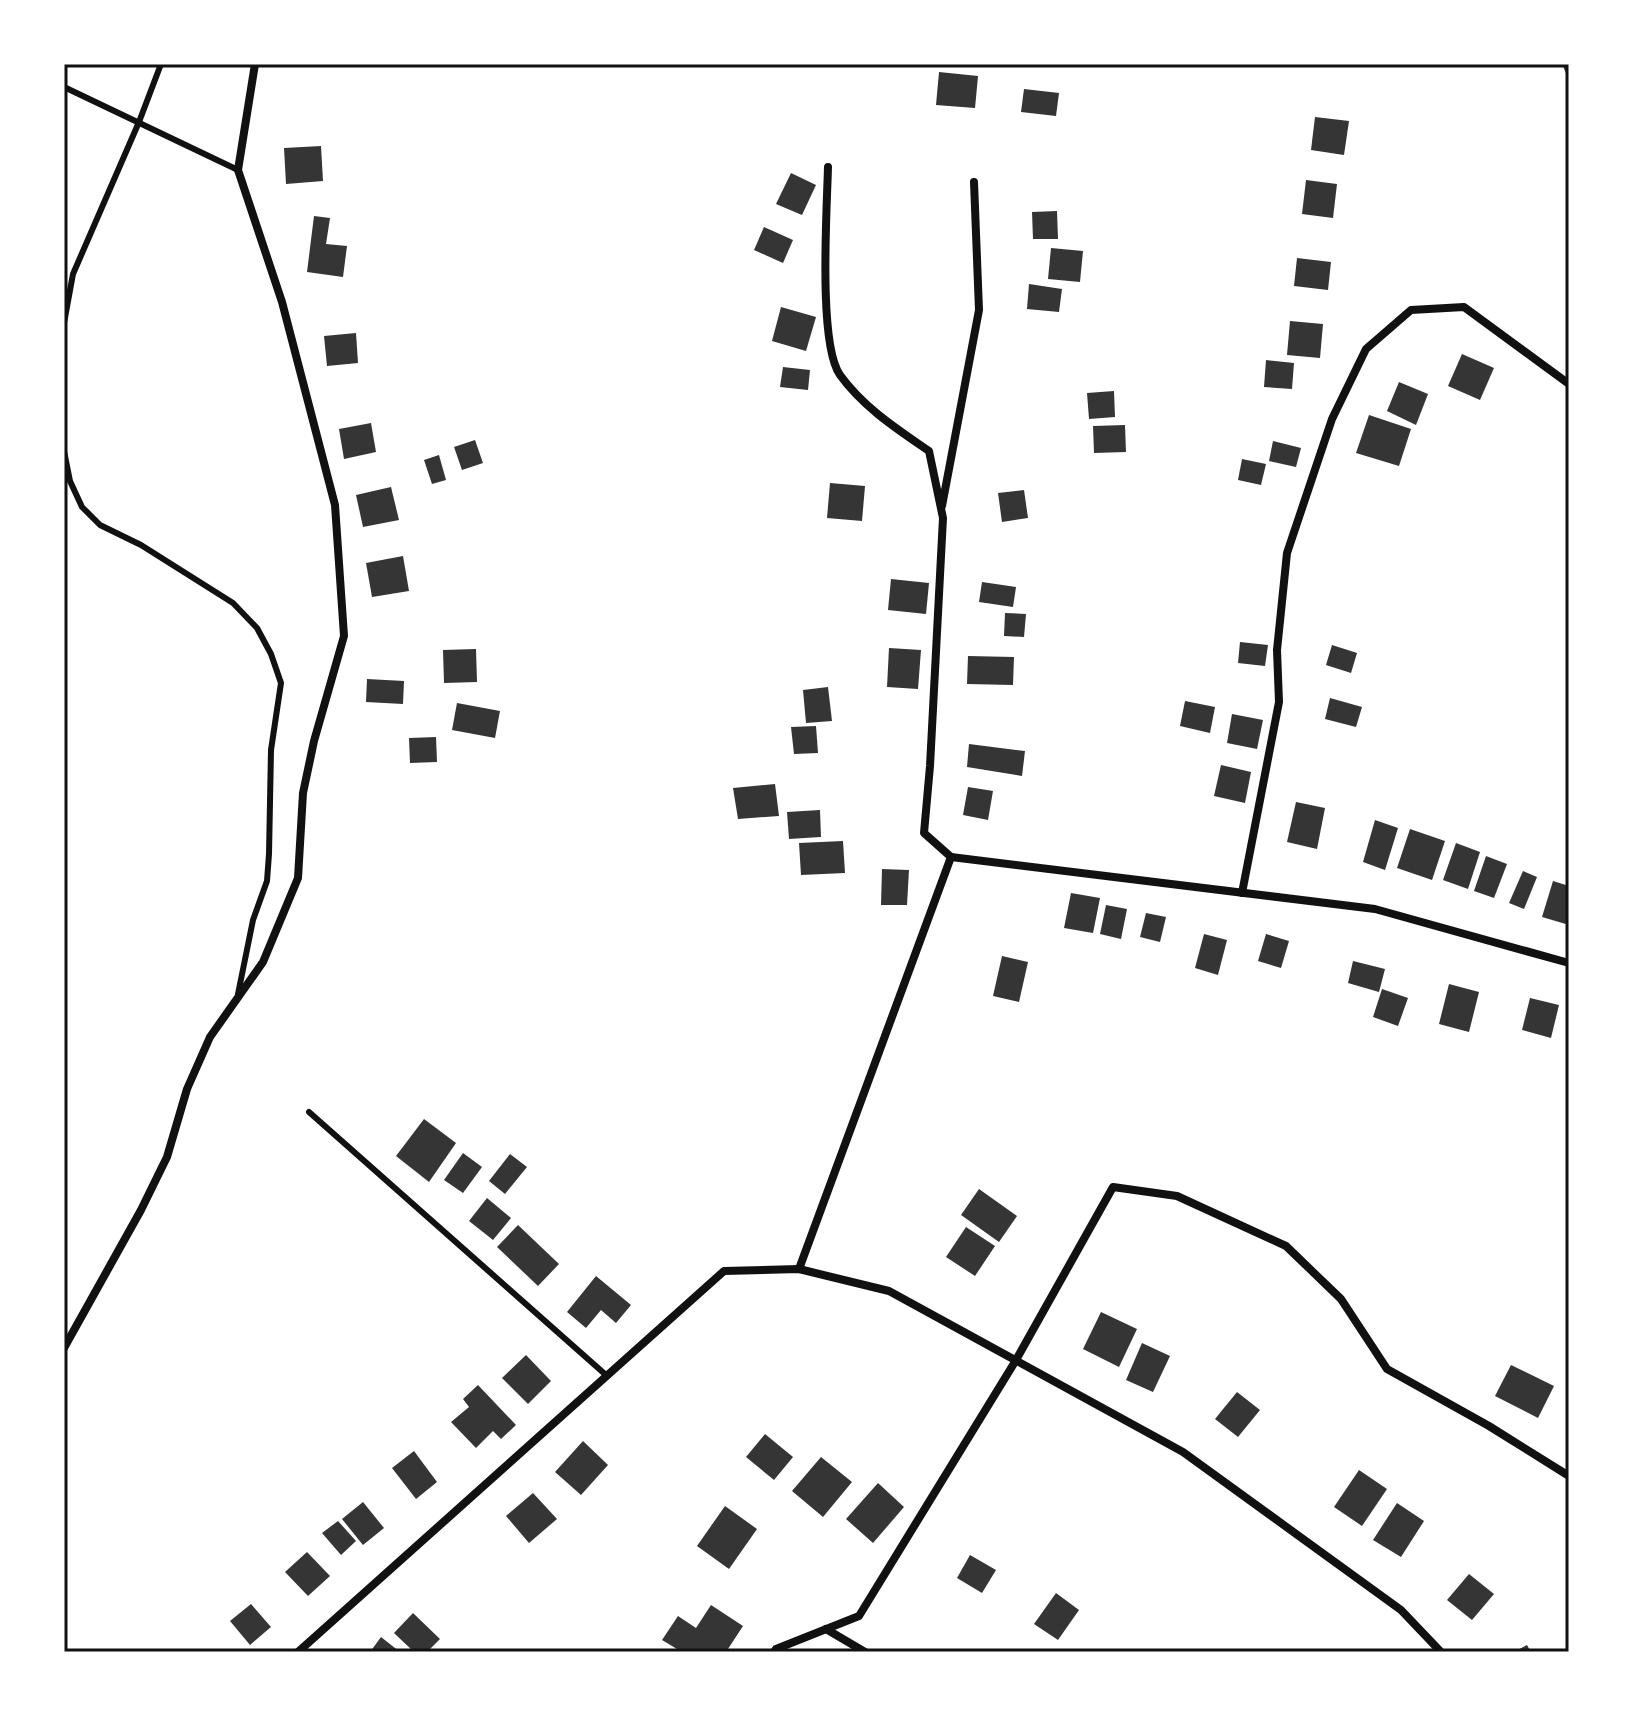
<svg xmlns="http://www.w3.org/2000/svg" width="1633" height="1716" viewBox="0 0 1633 1716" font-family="Overpass,sans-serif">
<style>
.building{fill:#353535}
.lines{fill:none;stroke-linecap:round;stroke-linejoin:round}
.service{stroke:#111;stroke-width:6}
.minor{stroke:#111;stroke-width:8}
.neatline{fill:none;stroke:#111;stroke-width:3}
</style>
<rect width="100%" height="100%" fill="#fff"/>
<g class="building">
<polygon points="1562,64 1569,64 1569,80"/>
<polygon points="939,72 978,76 975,108 936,105"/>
<polygon points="1024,89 1059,93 1056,116 1021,112"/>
<polygon points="1315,117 1349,121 1344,155 1311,150"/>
<polygon points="321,146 323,181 286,184 284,148"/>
<polygon points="791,173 816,185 802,215 776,204"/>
<polygon points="1306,180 1337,184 1333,218 1302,214"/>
<polygon points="1057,211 1058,239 1033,239 1032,212"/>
<polygon points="314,216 330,218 326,244 347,246 343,277 307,272"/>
<polygon points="764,227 793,240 783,263 754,250"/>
<polygon points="1051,248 1083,251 1080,282 1048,279"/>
<polygon points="1297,258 1331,262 1328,290 1294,286"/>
<polygon points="1029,284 1062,289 1059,312 1027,309"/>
<polygon points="781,307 816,317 806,351 772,341"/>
<polygon points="1290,321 1323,324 1320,358 1287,355"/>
<polygon points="356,333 358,363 327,366 324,336"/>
<polygon points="1462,354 1494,368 1480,400 1448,386"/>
<polygon points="1266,360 1294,363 1292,389 1264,387"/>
<polygon points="783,367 810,370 808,390 780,387"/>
<polygon points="1399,382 1428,394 1416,425 1387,411"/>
<polygon points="1114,391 1115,417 1089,419 1087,393"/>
<polygon points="1369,415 1411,429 1399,466 1356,453"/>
<polygon points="371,423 376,452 344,459 339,429"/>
<polygon points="1125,425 1126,452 1094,453 1093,426"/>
<polygon points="475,440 483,463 462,470 454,447"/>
<polygon points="1273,441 1301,448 1296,467 1269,461"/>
<polygon points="439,455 446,480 432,484 424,460"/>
<polygon points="1242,459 1266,464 1261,485 1238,480"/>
<polygon points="830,483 865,486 862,521 827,518"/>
<polygon points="391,487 399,520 363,527 356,495"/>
<polygon points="1024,490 1028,518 1002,522 998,493"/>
<polygon points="403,556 409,591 372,597 366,563"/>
<polygon points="891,579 929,583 926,614 888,610"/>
<polygon points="982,582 1016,587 1013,607 979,602"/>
<polygon points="1005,613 1026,614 1024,637 1004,636"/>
<polygon points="1240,642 1268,645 1265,666 1238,663"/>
<polygon points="1332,645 1357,653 1351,673 1326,665"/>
<polygon points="889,648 921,650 918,689 887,687"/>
<polygon points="476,649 477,682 444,683 443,650"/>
<polygon points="968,656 1014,657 1013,685 967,684"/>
<polygon points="367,679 404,681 403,704 366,702"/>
<polygon points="828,687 832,721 806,723 803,690"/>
<polygon points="1330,698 1362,707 1356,727 1325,719"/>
<polygon points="1185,701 1215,707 1210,733 1180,726"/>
<polygon points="457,703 500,711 495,738 452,730"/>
<polygon points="1232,714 1263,720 1257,749 1227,743"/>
<polygon points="816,726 818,753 794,754 791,727"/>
<polygon points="436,737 437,762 410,763 409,738"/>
<polygon points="969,744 1025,751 1022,776 967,767"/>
<polygon points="1221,765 1251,772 1245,803 1214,796"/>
<polygon points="775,784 779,816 738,819 733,788"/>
<polygon points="968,787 993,791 988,820 963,815"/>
<polygon points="1296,802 1325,808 1317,849 1287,842"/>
<polygon points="820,810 821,837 789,839 787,812"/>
<polygon points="1375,820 1398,828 1385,870 1363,862"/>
<polygon points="1410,829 1445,841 1432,880 1397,868"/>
<polygon points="843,841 845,873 801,875 799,843"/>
<polygon points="1456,843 1480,852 1468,889 1443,880"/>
<polygon points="1486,856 1507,864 1494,898 1474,891"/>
<polygon points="882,869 909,870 907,905 881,905"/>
<polygon points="1523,871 1537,877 1524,909 1509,903"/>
<polygon points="1553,881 1569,886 1569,925 1542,917"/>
<polygon points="1071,893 1100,898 1093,933 1064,928"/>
<polygon points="1106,905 1127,909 1121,939 1100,934"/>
<polygon points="1146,913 1166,917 1160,942 1140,937"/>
<polygon points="1204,934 1227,940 1218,975 1195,968"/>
<polygon points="1266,934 1289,941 1281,968 1258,961"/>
<polygon points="1002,956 1028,962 1019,1002 993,996"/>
<polygon points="1353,961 1385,969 1379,992 1348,983"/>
<polygon points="1449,984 1479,992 1469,1032 1439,1024"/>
<polygon points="1382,989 1408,998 1398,1026 1373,1017"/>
<polygon points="1530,998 1559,1005 1551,1038 1522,1030"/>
<polygon points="424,1119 456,1143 429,1182 396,1156"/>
<polygon points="463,1153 482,1167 463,1193 444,1180"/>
<polygon points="510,1154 527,1167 505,1194 489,1181"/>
<polygon points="979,1189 1017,1216 999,1242 961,1215"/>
<polygon points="487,1198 511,1218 493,1240 469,1221"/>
<polygon points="518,1225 559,1264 538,1286 497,1247"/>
<polygon points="966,1227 995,1246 975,1276 946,1257"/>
<polygon points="596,1276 631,1305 616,1323 601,1310 586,1328 567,1312"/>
<polygon points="1101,1312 1137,1329 1119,1367 1083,1349"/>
<polygon points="1142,1343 1170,1356 1153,1392 1126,1380"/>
<polygon points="526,1355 551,1381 528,1404 502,1378"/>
<polygon points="1511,1365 1554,1386 1538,1418 1495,1396"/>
<polygon points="478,1385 516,1425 501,1439 493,1431 476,1448 451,1422 469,1407 463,1399"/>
<polygon points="1237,1392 1260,1410 1238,1437 1215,1419"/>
<polygon points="765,1434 793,1457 774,1480 746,1457"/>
<polygon points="583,1441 608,1465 581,1495 555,1472"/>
<polygon points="414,1451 437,1482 416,1499 392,1468"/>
<polygon points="821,1457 852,1482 823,1517 792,1491"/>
<polygon points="1359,1470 1387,1489 1362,1526 1334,1507"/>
<polygon points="878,1483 904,1507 873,1543 846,1519"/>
<polygon points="533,1493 557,1519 529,1543 506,1516"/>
<polygon points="363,1502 384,1528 363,1545 342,1519"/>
<polygon points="1397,1503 1424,1521 1401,1557 1373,1540"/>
<polygon points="725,1506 757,1529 729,1569 697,1546"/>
<polygon points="338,1521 356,1541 341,1555 322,1533"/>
<polygon points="307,1552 330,1576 308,1596 285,1572"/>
<polygon points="970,1555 996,1570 982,1593 957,1578"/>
<polygon points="1469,1574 1494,1594 1472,1620 1447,1600"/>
<polygon points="1056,1593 1079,1610 1058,1640 1034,1624"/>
<polygon points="251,1604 271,1627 250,1645 230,1621"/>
<polygon points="711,1605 743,1626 726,1652 682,1652 662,1640 678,1616 696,1628"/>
<polygon points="413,1613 440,1639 427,1652 414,1652 394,1633"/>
<polygon points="381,1637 400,1652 370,1652"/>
<polygon points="1527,1645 1531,1652 1514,1652"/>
</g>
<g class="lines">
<g class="service">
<polyline points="64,87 238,170"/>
<polyline points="64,323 73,274 139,122 161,64"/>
<polyline points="64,451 70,481 82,507 100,525 141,545 233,603 257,628 271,654 281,683 271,750 269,854 267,881 253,920 238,994"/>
<polyline points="309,1112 606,1375"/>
</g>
<g class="minor">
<path d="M828,167C827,208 818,344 840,375C863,407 897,429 929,451L943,518L930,766L924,833L951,857"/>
<polyline points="942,506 979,310 974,182"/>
<polyline points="951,857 1375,909 1569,963"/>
<polyline points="1242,893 1279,702 1277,650 1287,553 1332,419 1366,349 1411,310 1464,307 1569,384"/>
<polyline points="799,1269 951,857"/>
<polyline points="64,1348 141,1210 167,1157 187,1089 210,1037 263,962 298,878 303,793 314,741 344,636 335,505 282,302 238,170 255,64"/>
<polyline points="826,1629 865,1652"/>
<polyline points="298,1652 724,1271 799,1269 889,1291 1183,1452 1401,1610 1441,1652"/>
<polyline points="774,1652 776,1649 859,1616 1016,1360 1113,1187 1177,1196 1286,1246 1341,1299 1387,1369 1489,1426 1569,1476"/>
</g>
</g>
<rect width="1633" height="1716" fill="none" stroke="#ffffff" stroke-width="132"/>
<rect x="66" y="66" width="1501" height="1584" class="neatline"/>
</svg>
